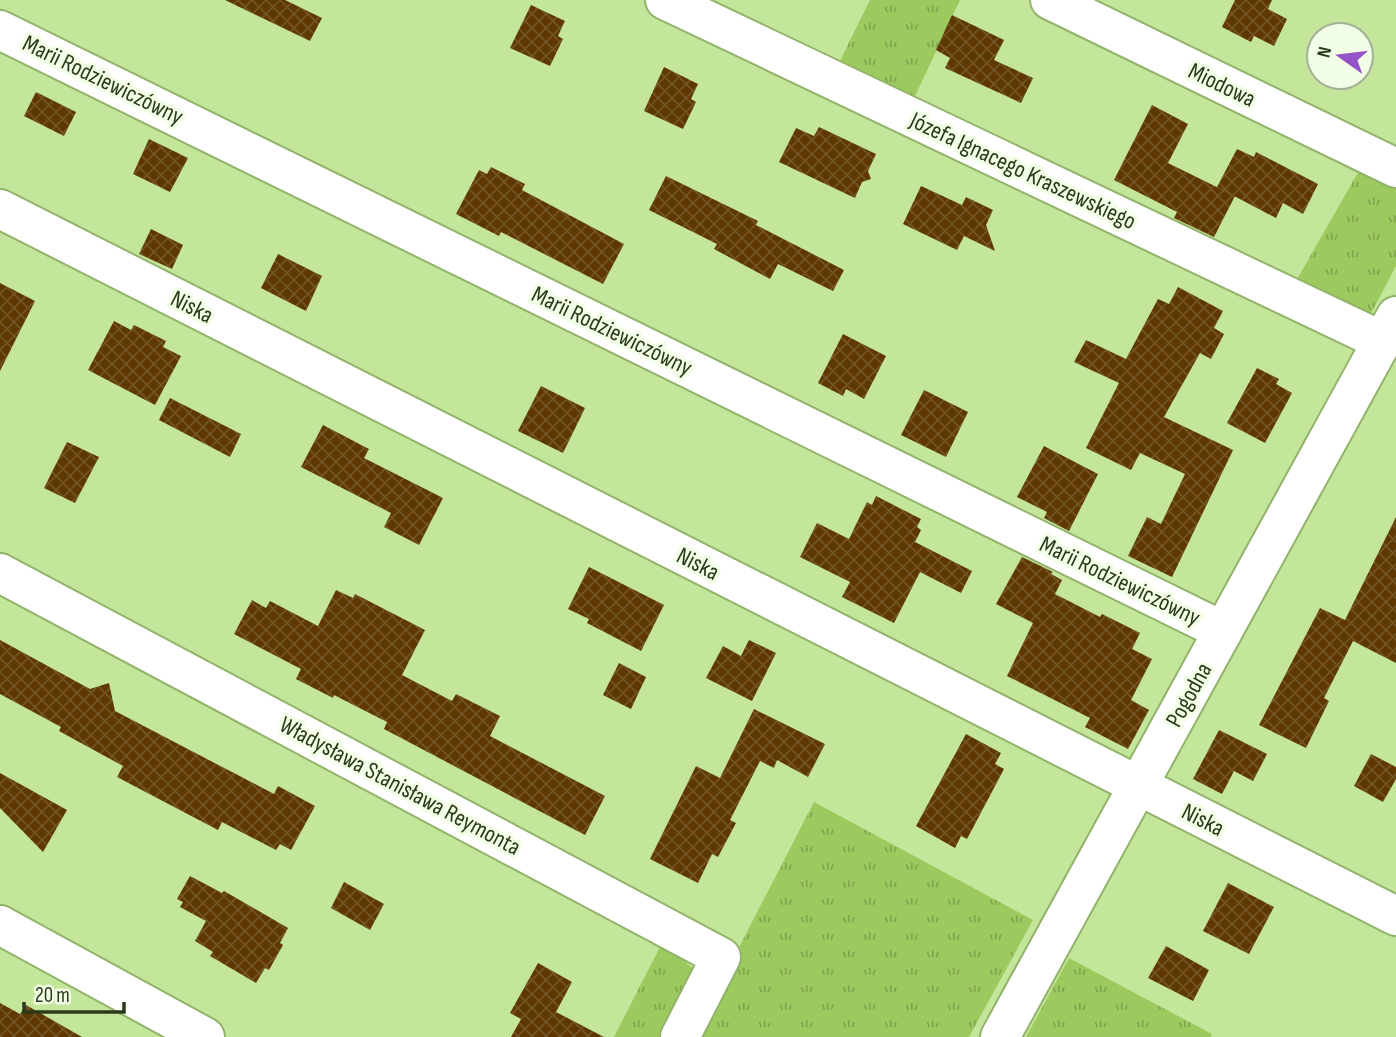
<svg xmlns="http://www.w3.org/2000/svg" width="1396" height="1037" viewBox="0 0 1396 1037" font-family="'Sofia Sans Condensed',sans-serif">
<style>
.grass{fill:url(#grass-tufts)}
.building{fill:url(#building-cross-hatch)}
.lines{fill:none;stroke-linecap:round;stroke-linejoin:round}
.minor-casing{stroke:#92b36a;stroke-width:42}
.minor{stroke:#fff;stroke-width:38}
.labels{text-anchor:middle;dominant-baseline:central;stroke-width:7;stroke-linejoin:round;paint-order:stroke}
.street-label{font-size:24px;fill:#2c3a1b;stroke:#f3fee7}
</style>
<defs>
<pattern id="grass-tufts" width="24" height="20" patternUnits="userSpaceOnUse" patternTransform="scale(1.75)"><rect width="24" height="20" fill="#9dca5f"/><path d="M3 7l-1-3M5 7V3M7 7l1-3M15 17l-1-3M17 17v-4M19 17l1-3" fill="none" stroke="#80a54e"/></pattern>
<pattern id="building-cross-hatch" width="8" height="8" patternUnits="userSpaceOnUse" patternTransform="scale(1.75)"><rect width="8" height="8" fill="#5e3800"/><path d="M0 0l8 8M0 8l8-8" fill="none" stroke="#725425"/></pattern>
</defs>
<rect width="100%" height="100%" fill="#c4e69b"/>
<g class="grass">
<polygon points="870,0 960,0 910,107 835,71"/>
<polygon points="1364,162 1396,178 1396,266 1366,323 1292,288"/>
<polygon points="814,802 1033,920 969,1037 689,1037 736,953"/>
<polygon points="662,943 695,970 659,1037 614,1037"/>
<polygon points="1069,958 1212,1034 1211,1037 1026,1037"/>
</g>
<g class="building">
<polygon points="225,0 285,0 322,18 310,41"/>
<polygon points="1235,0 1272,0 1268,9 1287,19 1274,46 1254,36 1251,42 1222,27"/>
<polygon points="531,5 565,21 558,36 563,39 550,66 510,48"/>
<polygon points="952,15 1004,40 994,60 1033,78 1021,103 945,68 950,58 936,50"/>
<polygon points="664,67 698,84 691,99 696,102 683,129 644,111"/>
<polygon points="36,92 76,112 64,136 24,116"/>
<polygon points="1152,105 1188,124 1168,163 1235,196 1214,237 1174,218 1177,212 1114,180"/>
<polygon points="819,127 876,154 868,171 871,179 862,182 855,198 779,162 796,128 814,136"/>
<polygon points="149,139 188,158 170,192 133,174"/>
<polygon points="1237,149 1254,157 1256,152 1318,184 1303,214 1283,203 1276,218 1217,187"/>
<polygon points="491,167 525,184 522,190 624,244 603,284 501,232 499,236 456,214 479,170 487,174"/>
<polygon points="666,176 758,221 756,225 844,270 833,291 778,264 770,279 714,249 717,244 649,210"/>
<polygon points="921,186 962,205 966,197 993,210 986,225 995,251 964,236 957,250 903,224"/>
<polygon points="151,229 183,245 172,269 139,254"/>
<polygon points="278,254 322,276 306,311 261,288"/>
<polygon points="0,283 35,301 0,371"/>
<polygon points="1178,287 1223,311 1214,328 1224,334 1211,359 1200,353 1164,417 1233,450 1172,577 1128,556 1147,517 1161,524 1185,474 1140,453 1131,470 1086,448 1119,383 1074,362 1086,340 1126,359 1158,299 1169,304"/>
<polygon points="114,321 131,330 134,325 166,341 163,347 181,356 155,405 88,370"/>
<polygon points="843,334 886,356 864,399 846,389 843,396 818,383"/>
<polygon points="1257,368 1279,379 1276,384 1292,393 1265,443 1227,423"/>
<polygon points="541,386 585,408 563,453 518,431"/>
<polygon points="924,390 968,412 946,457 901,435"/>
<polygon points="170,398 241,434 230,457 159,420"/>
<polygon points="323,425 369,449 364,458 443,498 419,545 384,527 391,513 301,467"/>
<polygon points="67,442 99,457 75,503 44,488"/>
<polygon points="1044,446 1098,474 1069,531 1044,518 1047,512 1017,497"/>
<polygon points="876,496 921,519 917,527 921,530 915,542 972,571 961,593 920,572 894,623 842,597 850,582 800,557 817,523 849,539 867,502 872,505"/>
<polygon points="1396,517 1396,663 1353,641 1324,698 1329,701 1306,748 1259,725 1320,608 1345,620"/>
<polygon points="1022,557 1053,572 1051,574 1062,580 1055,594 1100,617 1102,614 1140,633 1132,649 1152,659 1131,700 1149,710 1128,749 1085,727 1090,718 1007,676 1033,623 996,604"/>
<polygon points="589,567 664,605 641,651 587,623 589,619 568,609"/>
<polygon points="336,590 353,598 355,594 425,630 402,675 452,701 456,694 500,716 490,736 605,796 585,835 384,729 387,722 334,695 333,698 296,679 301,669 234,634 252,600 266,608 270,601 318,626"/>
<polygon points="0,640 90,689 109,683 115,711 274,794 278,786 315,806 291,850 280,844 276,850 222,822 218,830 117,777 123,766 59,731 61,727 0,694"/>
<polygon points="749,640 776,653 752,701 706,678 723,646 741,656"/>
<polygon points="619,663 646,677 631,709 603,695"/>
<polygon points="754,709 825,744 808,777 777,760 774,768 760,761 730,820 736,823 718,857 712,854 698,883 650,859 696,766 720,778"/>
<polygon points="1219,730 1267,754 1253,781 1234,771 1222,794 1193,779"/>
<polygon points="966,734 1001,753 995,764 1004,769 967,839 961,836 955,848 916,826"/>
<polygon points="1371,754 1396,767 1396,779 1383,802 1354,786"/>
<polygon points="0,773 67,810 43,852 0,808"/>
<polygon points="190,876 222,893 224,891 288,928 280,943 283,945 269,970 265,968 256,983 210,956 213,952 195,941 206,921 180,907 183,902 177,899"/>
<polygon points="344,882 384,904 370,930 331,908"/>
<polygon points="1228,883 1274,907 1249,954 1203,931"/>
<polygon points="1166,946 1209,970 1193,1001 1148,978"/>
<polygon points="538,963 572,982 556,1012 604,1037 511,1037 521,1019 510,1013"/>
<polygon points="0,1003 20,1014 26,1005 82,1037 0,1037"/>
</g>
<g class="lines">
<g class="minor-casing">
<g id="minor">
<polyline points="665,0 1382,341"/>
<polyline points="1050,0 1396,168"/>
<polyline points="0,30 1223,631"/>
<polyline points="0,209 1396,916"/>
<polyline points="0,573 721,957 680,1037"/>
<polyline points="0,925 205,1037"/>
<polyline points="1000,1037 1396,316"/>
</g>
</g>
<use href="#minor" class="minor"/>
</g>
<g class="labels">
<g class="street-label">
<text transform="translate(103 80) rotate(26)">Marii Rodziewiczówny</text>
<text transform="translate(1222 85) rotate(26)">Miodowa</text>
<text transform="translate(1023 171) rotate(25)">Józefa Ignacego Kraszewskiego</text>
<text transform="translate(192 307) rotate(27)">Niska</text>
<text transform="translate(612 331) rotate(26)">Marii Rodziewiczówny</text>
<text transform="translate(698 564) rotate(27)">Niska</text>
<text transform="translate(1120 581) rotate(26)">Marii Rodziewiczówny</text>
<text transform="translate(1189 695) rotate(-61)">Pogodna</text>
<text transform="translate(400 786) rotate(28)">Władysława Stanisława Reymonta</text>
<text transform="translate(1203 820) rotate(27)">Niska</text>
</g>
</g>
<g transform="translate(1340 56) rotate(284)"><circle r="33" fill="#f3fee7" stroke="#a3b095" stroke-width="2"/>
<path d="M0-5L12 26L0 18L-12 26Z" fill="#9653c7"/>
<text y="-10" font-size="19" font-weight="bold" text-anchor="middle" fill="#2c3a1b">N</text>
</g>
<path d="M24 1002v10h100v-10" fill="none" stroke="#2c3a1b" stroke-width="3.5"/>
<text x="35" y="1002" font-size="21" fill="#2c3a1b" stroke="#f3fee7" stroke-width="5" paint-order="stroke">20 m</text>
</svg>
